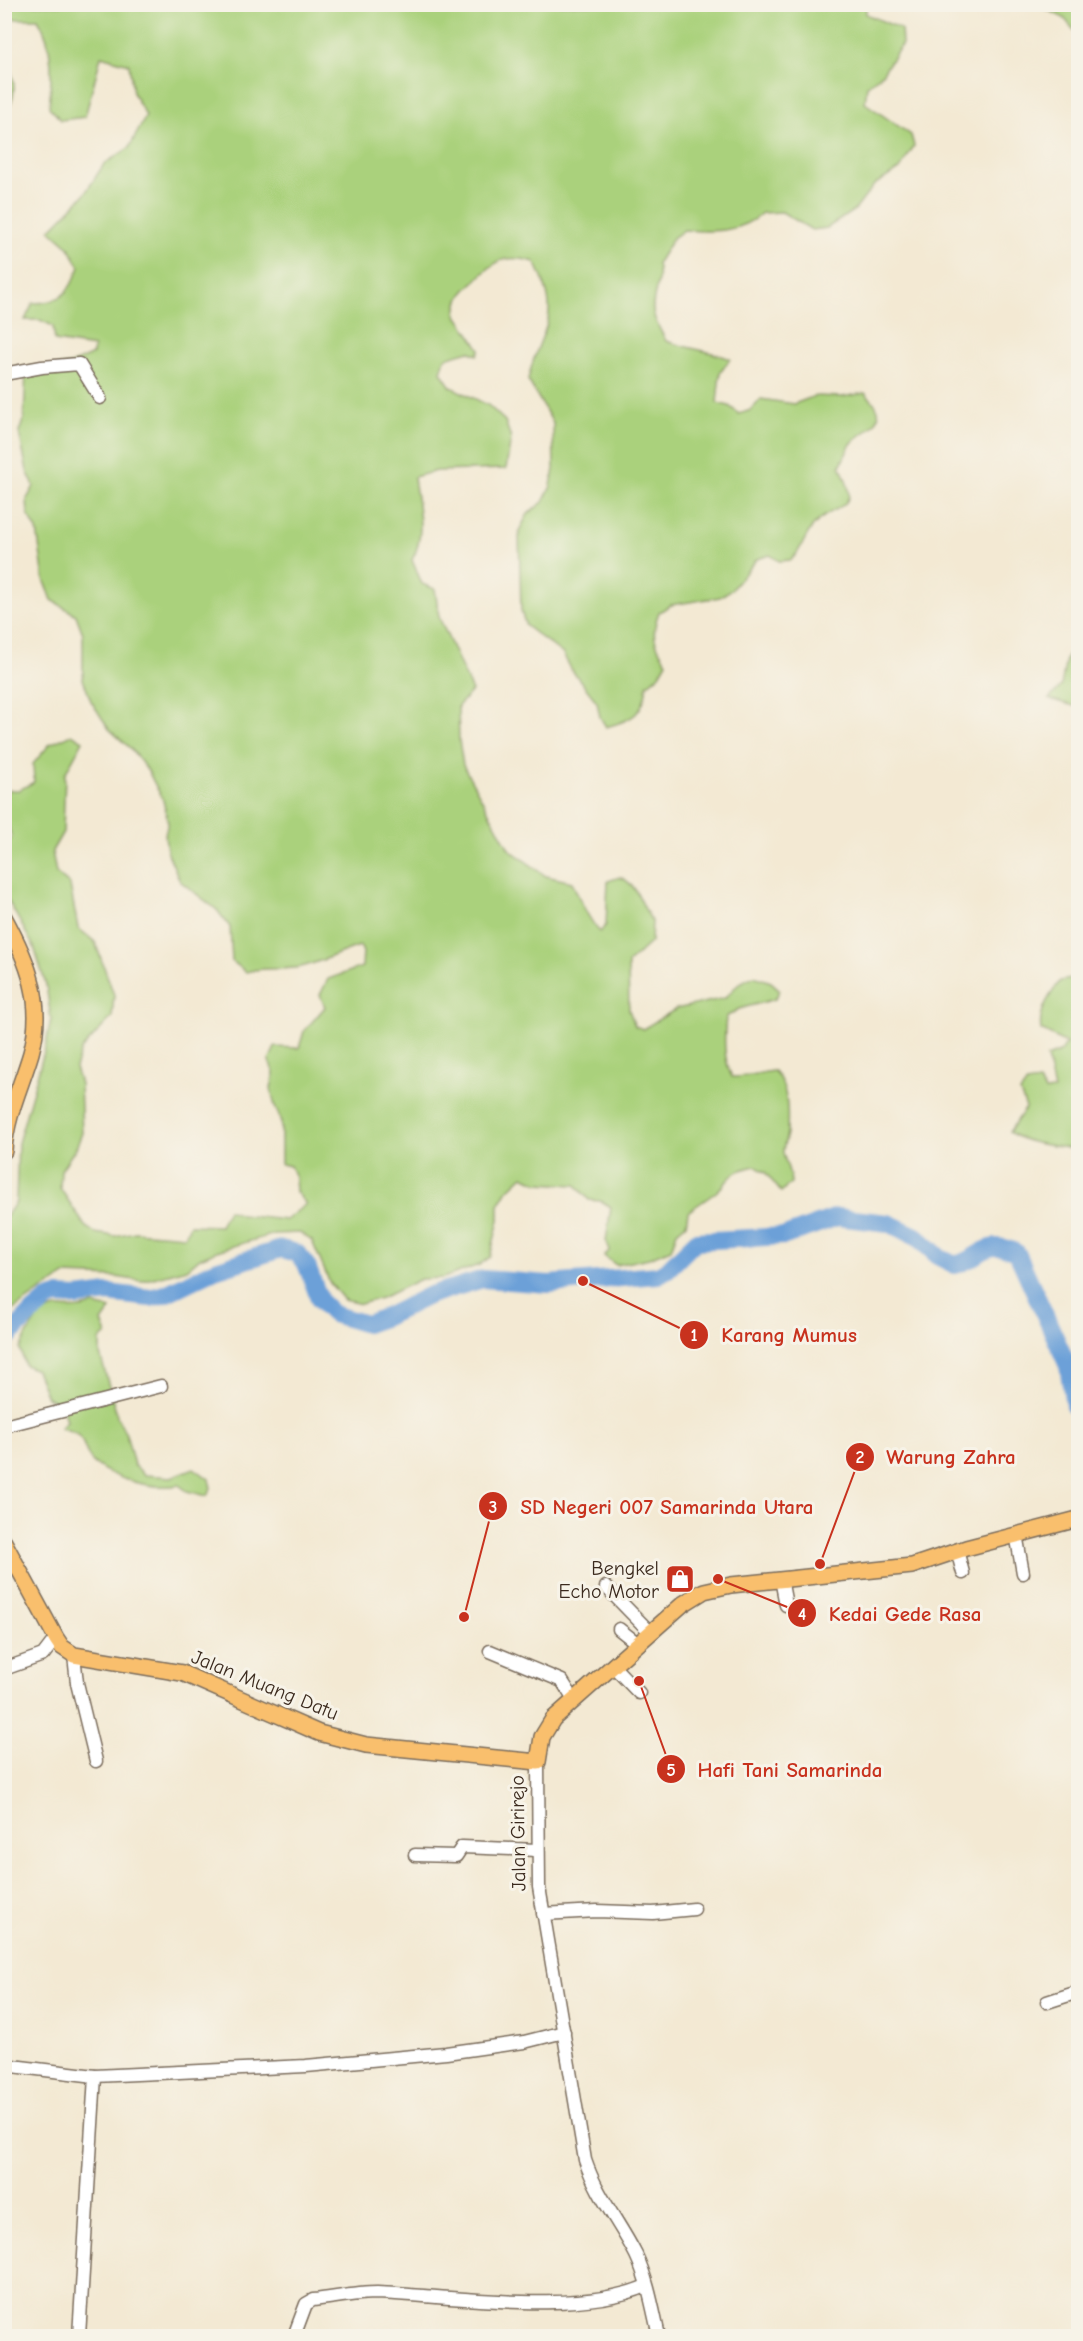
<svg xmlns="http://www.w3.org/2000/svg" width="1083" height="2341" viewBox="0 0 1083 2341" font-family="'Comic Neue',sans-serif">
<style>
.green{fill:#aad17b;stroke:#727e4c;stroke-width:1.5}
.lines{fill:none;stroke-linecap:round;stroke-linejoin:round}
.river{stroke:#6ca0d8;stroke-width:18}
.minor-casing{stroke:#7b6d5d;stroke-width:15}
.major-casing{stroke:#7b6d5d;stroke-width:18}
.minor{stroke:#fff;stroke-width:12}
.major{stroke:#f9bf6d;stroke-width:15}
.labels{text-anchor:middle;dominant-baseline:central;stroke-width:6;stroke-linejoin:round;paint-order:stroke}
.poi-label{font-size:20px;fill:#3b2a1e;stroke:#f7f3e8;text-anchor:end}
.street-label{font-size:20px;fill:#3b2a1e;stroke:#f7f3e8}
.leader{fill:none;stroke:#c8321e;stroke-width:2}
.callout-dot{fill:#c8321e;stroke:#f7f3e8;stroke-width:2}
.mark-label{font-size:18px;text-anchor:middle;font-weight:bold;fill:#fff}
.callout-label{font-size:21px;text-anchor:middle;font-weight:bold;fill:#c8321e;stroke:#f7f3e8;stroke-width:6;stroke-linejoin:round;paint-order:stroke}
</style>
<rect width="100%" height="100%" fill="#f7f3e8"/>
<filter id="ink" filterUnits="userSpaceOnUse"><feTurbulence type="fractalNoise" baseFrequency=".0167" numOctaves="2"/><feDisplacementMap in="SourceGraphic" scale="12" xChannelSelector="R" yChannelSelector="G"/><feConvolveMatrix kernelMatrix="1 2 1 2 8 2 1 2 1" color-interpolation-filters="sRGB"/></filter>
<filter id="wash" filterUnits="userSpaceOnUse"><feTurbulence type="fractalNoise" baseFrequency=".008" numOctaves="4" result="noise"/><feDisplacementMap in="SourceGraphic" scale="24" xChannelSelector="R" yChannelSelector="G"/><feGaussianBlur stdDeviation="1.35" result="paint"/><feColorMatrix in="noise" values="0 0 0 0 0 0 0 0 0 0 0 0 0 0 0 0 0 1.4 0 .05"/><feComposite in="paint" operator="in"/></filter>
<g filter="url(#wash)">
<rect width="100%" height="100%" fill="#f3e9d3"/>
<g class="green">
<path d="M5,5H866V14L901,29L902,44L882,74L867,86L865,103L911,135L914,146L900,169L874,185L856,209L827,228L812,230L782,212L762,213C740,233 713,232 684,230L673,238L657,264C662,283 652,292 653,310C653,320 662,332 666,341C688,349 709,350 730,359L720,373L717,403L729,406L739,414L751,410L761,399L794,404L815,396L842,397L865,393C897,422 864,428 851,444C847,451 844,459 840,466C863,513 837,501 815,524C804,535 804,548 791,560L779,561L770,555L757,559L732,589L720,597L671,605L659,612C651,633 653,643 667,662L660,674L647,685C644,714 633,720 606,727L600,717L597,702L571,669L563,654L526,626L521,611L519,531L528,514L543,502L551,486L554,469L553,423L528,380C540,324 565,323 535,262C505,254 497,259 476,280C464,292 458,295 456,314L480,349L477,355L469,351L445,358L441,372L451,387L488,405L505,421L511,438L506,469L436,471L414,477C417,506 427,532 412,560L422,584L435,589L439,617L472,691L458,706L459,740L463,765L509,849L546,876L572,882C578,896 590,922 600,932L606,925L608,881L620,877C640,886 640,905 652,921L651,942L628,963L629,1010L635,1026L643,1029L676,1009L725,998L739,983L754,976L771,982L780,990L775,999L739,1009L726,1017C724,1037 723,1059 732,1077C747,1078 759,1072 774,1071C789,1087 788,1112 787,1133C786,1140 783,1146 783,1152C783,1157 791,1172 791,1183L781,1192L765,1172L755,1166C728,1172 734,1177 716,1192C707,1199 697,1205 688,1212L686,1224L677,1232L671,1249L649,1258L616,1265L604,1256L610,1250L606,1241L611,1207L601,1201L589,1200L576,1185L538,1183L523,1176L508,1190L499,1205V1220L490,1257L479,1265L443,1278L421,1279L384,1297L361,1304L344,1300L330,1283L312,1241L300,1233L274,1234L217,1251L200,1258L187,1269L142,1281L116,1277L65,1275L13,1310L5,1320V1218L16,1202L18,1143L46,1045L51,1019L46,985L34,947L5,895V843L12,838C6,821 1,807 8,790H19L34,782L33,764L50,744L72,734L83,741L65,774L63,832L52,851L56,873L70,885L78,928L95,942L114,995L112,1017L81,1050L75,1068L80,1084L82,1133L76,1148L61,1170L60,1188L85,1226L95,1233L115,1236L135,1232L185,1236L190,1225L220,1226L228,1210L241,1215L286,1220L306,1204L296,1192L295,1177L290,1166L281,1164V1120L275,1107L271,1089L274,1073L269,1061L275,1047L299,1048L304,1031L325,1007L320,995L328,979L362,967L363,952L360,946C340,952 321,962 301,967C282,971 265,966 246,972L232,961L230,927L217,910L180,881L167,851L165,835L168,822L163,800L148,771L131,749L109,729L91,701L83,679V634L76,615L52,600L44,579L37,530L28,515L27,499L34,486L27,471L19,432L24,418L26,371L71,364L93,354L94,347L55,341L53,326L40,320H25L33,303C63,303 69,292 80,267L68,246L50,230L84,195L104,164L129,148L146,116L133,93L129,64L101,56L85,117L61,120L49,107C52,78 54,44 38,19H5Z"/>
<polygon points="1038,5 1078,5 1078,35 1064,18"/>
<path d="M5,61C18,80 16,96 5,116Z"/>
<polygon points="1078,637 1078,707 1049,699 1061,686 1066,659"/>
<path d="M1078,978V1150C1053,1145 1031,1146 1009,1132L1026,1108L1020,1092L1026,1084L1039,1082L1045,1091L1054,1090L1047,1057L1062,1051L1066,1043L1041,1030C1038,1012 1049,996 1060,981Z"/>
<path d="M93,1305L111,1309L102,1322L107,1334L100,1340V1354L118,1419L126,1434L134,1465L145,1475L171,1477L194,1468L209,1479L211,1488L207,1496L187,1491L179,1485C153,1490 115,1480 94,1463C80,1451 90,1433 60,1428L66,1421C63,1408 60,1403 47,1397L36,1370L25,1365L20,1349C28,1332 38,1306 61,1308C74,1309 81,1309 93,1305Z"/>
</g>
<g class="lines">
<path class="river" d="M4,1341L29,1315L48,1299L57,1296L77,1297L108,1293L150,1298L165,1294L215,1270L281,1249L297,1253L307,1266L320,1301L333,1314L366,1324L386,1317L430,1295L483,1279L549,1284L658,1275L668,1269L696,1241L785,1236L837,1217L888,1223L916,1236L939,1257L955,1265C984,1257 985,1237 1017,1253L1068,1366L1074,1405L1078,1410"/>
</g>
</g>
<g filter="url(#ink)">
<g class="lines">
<g class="minor-casing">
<g id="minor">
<polyline points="4,374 42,367 79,364 100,398"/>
<polyline points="4,1426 161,1386"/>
<polyline points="1016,1534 1023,1573"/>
<polyline points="957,1550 963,1573"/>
<polyline points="781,1579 786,1605"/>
<polyline points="606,1587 651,1633"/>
<polyline points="619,1629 638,1644"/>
<polyline points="490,1651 562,1681 574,1700"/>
<polyline points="74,1655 77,1683 96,1761"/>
<polyline points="613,1666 639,1693"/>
<polyline points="4,1669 43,1655 56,1638"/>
<path d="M538,1762L539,1887L585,2160C597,2196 620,2223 636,2255C648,2280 653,2310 659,2336"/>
<polyline points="415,1855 456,1856 462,1847 537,1850"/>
<polyline points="543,1914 597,1911 653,1913 694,1909"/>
<polyline points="1047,2002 1078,1992"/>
<polyline points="4,2065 95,2076 306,2066 446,2053 524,2042 564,2032"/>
<polyline points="79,2336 95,2076"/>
<path d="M294,2336L306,2304L313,2300C333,2298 356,2293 377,2293C452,2296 578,2316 646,2286"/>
</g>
</g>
<g class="major-casing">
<g id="major">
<path d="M4,917C28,961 45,1003 31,1053C21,1087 6,1116 4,1151"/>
<polyline points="4,1542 56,1638 62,1647 74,1655 182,1673 319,1733 366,1745 538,1762 542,1737 553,1719 683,1604 704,1591 731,1585 912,1566 966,1548 1078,1519"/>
</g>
</g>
<use href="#minor" class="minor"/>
<use href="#major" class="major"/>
</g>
</g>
<defs>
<g id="shop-square" transform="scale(1.5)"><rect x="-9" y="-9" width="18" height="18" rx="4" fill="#c8321e" stroke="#f7f3e8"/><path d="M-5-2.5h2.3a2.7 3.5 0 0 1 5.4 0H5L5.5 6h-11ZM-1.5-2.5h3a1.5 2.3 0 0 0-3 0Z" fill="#fff"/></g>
</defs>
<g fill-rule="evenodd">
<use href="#shop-square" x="680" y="1579"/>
</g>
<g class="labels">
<g class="poi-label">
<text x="659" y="1568">Bengkel<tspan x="659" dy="23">Echo Motor</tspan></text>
</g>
<g class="street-label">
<text transform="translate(265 1685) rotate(22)">Jalan Muang Datu</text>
<text transform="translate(518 1833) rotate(-91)">Jalan Girirejo</text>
</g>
</g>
<path class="leader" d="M583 1281L694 1335M820 1564L860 1457M464 1617L493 1506M718 1579L802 1613M639 1681L671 1769"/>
<g class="callout-dot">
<circle cx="583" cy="1281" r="6"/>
<circle cx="820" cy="1564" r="6"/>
<circle cx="464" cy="1617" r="6"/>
<circle cx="718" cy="1579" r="6"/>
<circle cx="639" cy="1681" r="6"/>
<circle cx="694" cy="1335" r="15"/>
<circle cx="860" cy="1457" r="15"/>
<circle cx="493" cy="1506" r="15"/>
<circle cx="802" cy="1613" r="15"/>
<circle cx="671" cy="1769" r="15"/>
</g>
<g class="mark-label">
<text x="694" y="1341">1</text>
<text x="860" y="1463">2</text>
<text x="493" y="1513">3</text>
<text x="802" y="1620">4</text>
<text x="671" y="1776">5</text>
</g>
<g class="callout-label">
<text x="789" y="1342">Karang Mumus</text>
<text x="951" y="1464">Warung Zahra</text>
<text x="667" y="1514">SD Negeri 007 Samarinda Utara</text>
<text x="905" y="1621">Kedai Gede Rasa</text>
<text x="790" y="1777">Hafi Tani Samarinda</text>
</g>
<rect width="1083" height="2341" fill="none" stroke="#f7f3e8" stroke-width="24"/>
</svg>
